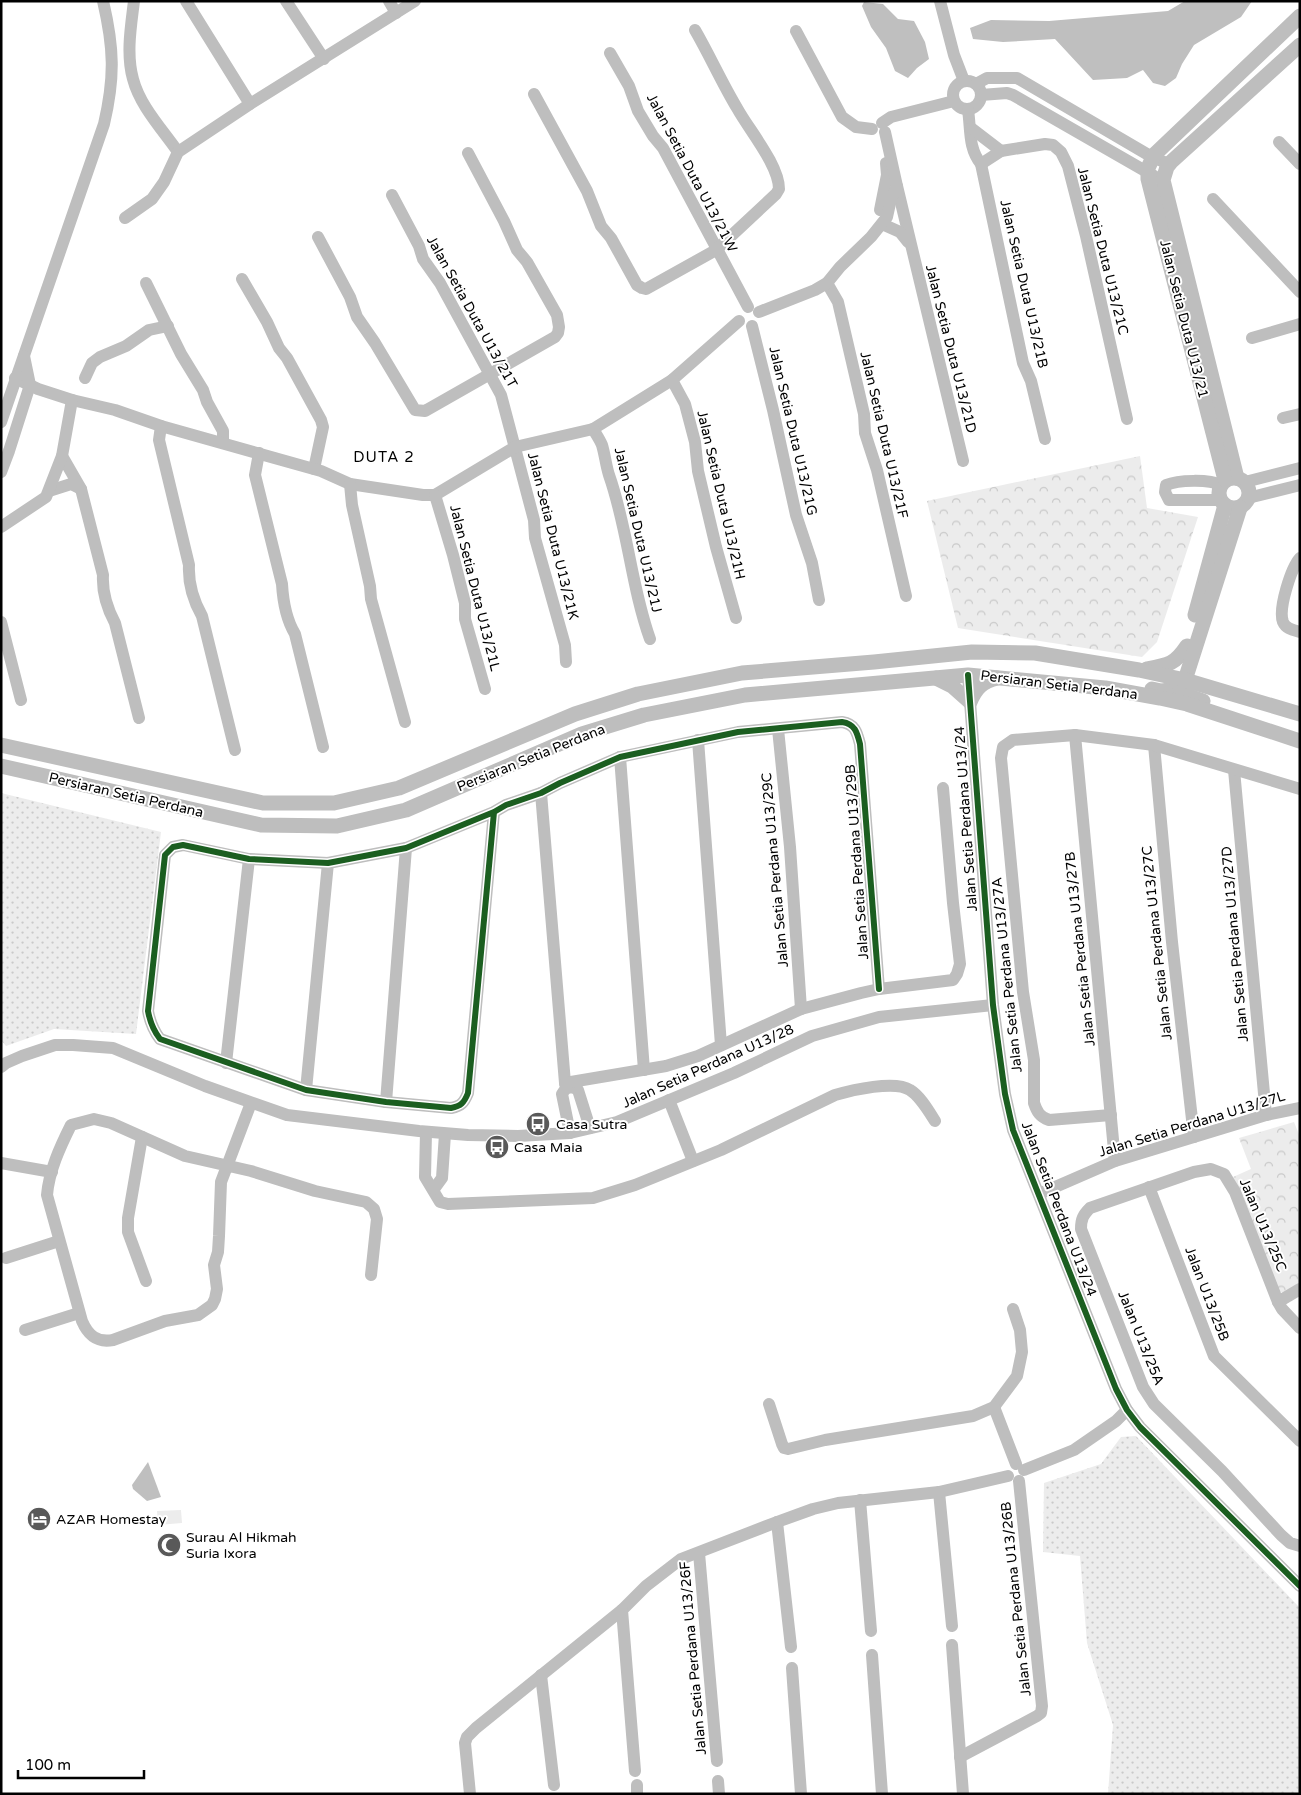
<svg xmlns="http://www.w3.org/2000/svg" width="1301" height="1795" viewBox="0 0 1301 1795" font-family="'Varela Round',sans-serif">
<style>
.grass{fill:url(#grass-dots)}
.park{fill:url(#park-crowns)}
.garden{fill:#ececec}
.water{fill:#bfbfbf}
.lines{fill:none;stroke-linecap:round;stroke-linejoin:round}
.minor{stroke:#bebebe;stroke-width:12}
.major{stroke:#bebebe;stroke-width:15}
.cycleway-casing{stroke:#fff;stroke-width:9}
.cycleway{stroke:#1b5e20;stroke-width:6}
.labels{text-anchor:middle;dominant-baseline:central;stroke-width:4;stroke-linejoin:round;paint-order:stroke}
.street-label{font-size:14px;fill:#000;stroke:#fff}
.poi-label{font-size:14px;fill:#000;stroke:#fff;text-anchor:start}
.neighbourhood-label{font-size:15px;letter-spacing:1px;fill:#000;stroke:#fff}
</style>
<defs>
<pattern id="grass-dots" width="8" height="8" patternUnits="userSpaceOnUse" patternTransform="scale(1.25)"><rect width="8" height="8" fill="#ececec"/><path d="M2 2h.1M6 6h.1" fill="none" stroke="#c9c9c9" stroke-width="1.8" stroke-linecap="round"/></pattern>
<pattern id="park-crowns" width="20" height="18" patternUnits="userSpaceOnUse" patternTransform="scale(1.25)"><rect width="20" height="18" fill="#ececec"/><path d="M2 6a3 3 0 1 1 6 0M12 15a3 3 0 1 1 6 0" fill="none" stroke="#c9c9c9"/></pattern>
</defs>
<rect width="100%" height="100%" fill="#fff"/>
<g class="grass">
<polygon points="1,793 161,832 136,1034 54,1029 6,1046 1,1040"/>
<polygon points="1136,1436 1300,1608 1300,1794 1108,1794 1113,1725 1087,1643 1080,1556 1043,1552 1044,1483 1101,1464 1121,1437"/>
</g>
<g class="park">
<polygon points="1140,456 1147,508 1198,517 1157,642 1142,657 958,628 927,501"/>
<polygon points="1294,1122 1300,1137 1300,1285 1290,1295 1277,1291 1233,1177 1251,1169 1239,1138"/>
</g>
<polygon class="garden" points="181,1510 182,1523 158,1525 157,1511"/>
<g class="water">
<polygon points="1185,1 1252,1 1241,17 1194,45 1182,64 1176,78 1165,86 1153,83 1143,70 1127,78 1093,80 1055,39 1003,42 973,39 970,28 991,20 1049,21 1168,11"/>
<polygon points="864,2 883,4 898,19 914,21 925,42 929,59 917,68 908,78 895,71 886,48 871,27 862,6"/>
<polygon points="148,1462 161,1497 147,1501 133,1489 132,1485"/>
</g>
<g class="lines">
<g class="minor">
<path d="M134,1C131,26 126,54 133,79C140,106 162,129 178,152"/>
<polyline points="186,1 250,104"/>
<polyline points="286,1 324,59"/>
<polyline points="389,1 396,13"/>
<polyline points="940,1 954,55 964,81"/>
<polyline points="796,31 842,117 856,127 872,129"/>
<polyline points="610,53 629,86 638,111 653,136 663,148 748,307"/>
<circle cx="967" cy="95" r="14"/>
<polyline points="976,84 987,78 1017,78 1152,157 1169,164"/>
<path d="M534,94L587,191L601,226L611,238L637,285L642,288L646,289L716,250L776,194L779,189C779,165 749,130 737,108C722,83 710,56 695,30"/>
<polyline points="981,95 1007,93 1013,95 1154,176"/>
<path d="M968,110C971,129 968,148 981,164L1023,363L1031,381L1045,439"/>
<polyline points="882,123 891,117 954,101"/>
<polyline points="971,128 1001,151"/>
<polyline points="1279,142 1300,164"/>
<polyline points="981,164 1001,151 1045,144 1053,145 1061,152 1068,166 1086,236 1127,419"/>
<polyline points="897,186 963,461"/>
<polyline points="392,195 419,246 423,259 440,283 501,395 534,520 535,538 565,645 566,662"/>
<polyline points="1213,199 1300,292"/>
<polyline points="880,210 887,175 886,163"/>
<polyline points="125,218 152,199 164,182 178,152 250,104 415,1"/>
<polyline points="882,224 900,232 908,242"/>
<polyline points="318,237 350,297 357,317 375,343 415,410 425,411 555,337 558,333 559,327 557,315 527,262 517,250 504,221 468,153"/>
<polyline points="242,279 267,322 279,348 287,358 321,420 323,427 314,469"/>
<polyline points="146,283 181,354 203,390 207,402 223,431 223,443"/>
<polyline points="827,283 838,302 864,414 865,433 877,470 906,596"/>
<polyline points="759,312 815,290 827,283 840,267 871,237 887,217 891,199 897,186 885,132"/>
<polyline points="752,326 773,410 796,515 812,563 819,600"/>
<polyline points="1252,338 1300,324"/>
<polyline points="15,378 38,389 72,400 115,410 161,426 321,471 350,484 423,495 435,495 515,447 593,429 672,380 739,321"/>
<polyline points="85,378 92,363 100,357 126,346 149,330 168,326"/>
<polyline points="672,380 685,404 695,442 698,471 716,547 736,618"/>
<polyline points="1283,418 1300,414"/>
<path d="M1,422L104,124C115,77 114,48 103,1"/>
<path d="M161,426L159,440L189,565C188,584 193,600 202,616L235,750"/>
<path d="M593,429C596,434 600,440 602,445C605,455 606,466 609,475C628,529 631,586 650,639"/>
<path d="M259,453L255,475L282,584C283,601 286,619 295,634L323,747"/>
<path d="M62,456L81,489L103,575C102,592 107,608 115,623L139,718"/>
<polyline points="1,472 9,451 30,385 24,356"/>
<polyline points="1245,482 1300,468"/>
<polyline points="350,484 352,505 370,586 371,599 405,722"/>
<polyline points="49,491 71,484 81,489"/>
<polyline points="435,495 453,555 465,603 465,619 485,689"/>
<polyline points="1248,498 1300,485"/>
<path d="M1220,500H1169L1165,492L1166,485C1178,480 1209,479 1221,485"/>
<polyline points="1,527 46,497 62,456 72,400"/>
<path d="M1300,558C1291,568 1278,609 1283,622C1286,629 1293,630 1300,632"/>
<polyline points="1,622 21,700"/>
<polyline points="968,675 993,1005 1005,1094 1013,1130 1116,1389 1127,1410 1140,1427 1300,1586"/>
<polyline points="778,729 790,847 801,1009"/>
<polyline points="1075,735 1115,1161"/>
<polyline points="698,740 721,1045"/>
<polyline points="1154,745 1172,942 1194,1137"/>
<polyline points="620,757 644,1070"/>
<polyline points="1234,770 1266,1115"/>
<polyline points="541,793 565,1083"/>
<path d="M494,812L468,1093C464,1103 461,1106 451,1108L386,1102L306,1090L160,1039C153,1030 150,1022 148,1011L165,855L173,847L183,845L249,859L328,863L406,848L494,812L506,805L541,793L560,783L620,757L738,732L842,722C855,724 857,732 860,744L879,989"/>
<polyline points="226,1063 249,859"/>
<polyline points="1,1067 6,1063 22,1056 55,1045 73,1045 113,1048 205,1086 287,1115 419,1131 468,1135 518,1136 570,1133 617,1122 734,1073 812,1036 879,1017 993,1005"/>
<polyline points="566,1088 573,1087 578,1090 590,1128"/>
<polyline points="306,1090 328,863"/>
<polyline points="669,1100 693,1161"/>
<polyline points="386,1102 406,848"/>
<path d="M251,1103L221,1182L219,1236L218,1252L214,1265L217,1289L215,1299L212,1305L198,1315L165,1321L113,1340C97,1343 88,1335 82,1321L47,1195C49,1171 60,1147 71,1125L94,1119L111,1123L185,1156L251,1171L315,1191L366,1202L374,1209L377,1219L371,1275"/>
<path d="M1111,1115L1049,1120C1040,1117 1037,1112 1034,1103V1060L1023,992L1001,758L1003,747L1013,740L1075,735L1154,745L1300,789"/>
<path d="M426,1132L425,1177L440,1202L448,1204L593,1198L635,1185L721,1150L835,1095C852,1090 895,1080 910,1090C920,1096 928,1110 935,1121"/>
<polyline points="570,1133 562,1094 566,1088 565,1083 666,1066 698,1056 801,1009 861,993 879,989 953,980 957,974 960,964 953,903 943,788"/>
<polyline points="142,1137 128,1218 128,1232 146,1281"/>
<polyline points="1,1163 52,1172"/>
<polyline points="1149,1187 1214,1356 1300,1441"/>
<polyline points="434,1189 442,1178 445,1134"/>
<polyline points="1039,1194 1115,1161 1266,1115 1300,1108"/>
<polyline points="6,1258 59,1241"/>
<polyline points="1278,1302 1300,1289"/>
<path d="M1300,1328L1282,1309L1278,1302L1235,1192L1224,1174L1211,1169L1194,1172L1090,1208C1083,1215 1081,1219 1081,1229L1143,1387L1154,1404L1222,1471L1281,1535L1290,1543L1300,1546"/>
<polyline points="25,1330 79,1313"/>
<polyline points="769,1404 782,1444 784,1448 788,1449 825,1440 973,1416 994,1407 1017,1376 1022,1352 1020,1330 1013,1309"/>
<polyline points="994,1407 1016,1464"/>
<polyline points="1024,1470 1074,1450 1116,1421 1127,1410"/>
<polyline points="939,1492 952,1626"/>
<polyline points="860,1500 871,1631"/>
<polyline points="777,1522 791,1647"/>
<polyline points="699,1553 717,1761"/>
<polyline points="952,1645 963,1794"/>
<polyline points="872,1655 882,1794"/>
<polyline points="792,1668 801,1794"/>
<polyline points="541,1675 554,1785"/>
<polyline points="960,1757 1037,1716 1041,1713 1042,1706 1019,1481"/>
<polyline points="635,1771 622,1610 646,1586 681,1559 777,1522 813,1509 838,1503 939,1492 1008,1476"/>
<polyline points="718,1781 719,1794"/>
<polyline points="637,1785 637,1794"/>
<polyline points="470,1794 465,1743 467,1737 476,1728 622,1610"/>
</g>
<g class="major">
<circle cx="1234" cy="493" r="15"/>
<polyline points="1237,478 1163,180 1167,167 1171,162 1300,45"/>
<polyline points="1225,480 1148,179 1148,168 1154,155 1300,16"/>
<polyline points="1195,615 1225,505"/>
<path d="M1147,669C1169,665 1175,664 1187,646"/>
<path d="M936,678L952,686L970,702C976,688 982,682 997,678"/>
<polyline points="1152,689 1161,691 1180,689 1189,696 1203,701"/>
<polyline points="1180,689 1185,680 1240,508"/>
<polyline points="1,745 263,803 334,803 399,788 575,714 638,694 742,673 874,662 972,652 1035,653 1139,670 1185,680 1300,714"/>
<polyline points="1,766 261,825 337,826 406,810 582,734 644,715 745,695 968,675 1105,688 1160,698 1187,704 1300,741"/>
</g>
<g class="cycleway-casing">
<g id="cycleway">
<polyline points="968,675 993,1005 1005,1094 1013,1130 1116,1389 1127,1410 1140,1427 1300,1586"/>
<path d="M494,812L468,1093C464,1103 461,1106 451,1108L386,1102L306,1090L160,1039C153,1030 150,1022 148,1011L165,855L173,847L183,845L249,859L328,863L406,848L494,812L506,805L541,793L560,783L620,757L738,732L842,722C855,724 857,732 860,744L879,989"/>
</g>
</g>
<use href="#cycleway" class="cycleway"/>
</g>
<defs>
<g id="bus-disc" transform="scale(1.25)"><circle r="9.5" fill="#595959" stroke="#fff"/><path d="M-5-6H5V4H4V6H2V4H-2V6H-4V4H-5ZM-3.5-4V0h7V-4ZM-3.5 1.2v1.5H-2V1.2ZM2 1.2v1.5H3.5V1.2Z" fill="#fff"/></g>
<g id="hotel-disc" transform="scale(1.25)"><circle r="9.5" fill="#595959" stroke="#fff"/><path d="M-6-4.5h1.5V1H6V5H4.5V3h-9V5H-6ZM-4 0a1.8 1.8 0 1 1 3.6 0ZM.5 0V-2.5h3Q6-2.5 6 0Z" fill="#fff"/></g>
<g id="mosque-disc" transform="scale(1.25)"><circle r="9.5" fill="#595959" stroke="#fff"/><path d="M3.5-4.9A6 6 0 1 0 3.5 4.9A5 5 0 1 1 3.5-4.9Z" fill="#fff"/></g>
</defs>
<g fill-rule="evenodd">
<use href="#bus-disc" x="538" y="1124"/>
<use href="#bus-disc" x="497" y="1147"/>
<use href="#hotel-disc" x="39" y="1519"/>
<use href="#mosque-disc" x="169" y="1545"/>
</g>
<g class="labels">
<g class="street-label">
<text transform="translate(692 173) rotate(62)">Jalan Setia Duta U13/21W</text>
<text transform="translate(1103 251) rotate(76)">Jalan Setia Duta U13/21C</text>
<text transform="translate(1024 284) rotate(77)">Jalan Setia Duta U13/21B</text>
<text transform="translate(472 312) rotate(61)">Jalan Setia Duta U13/21T</text>
<text transform="translate(1184 319) rotate(76)">Jalan Setia Duta U13/21</text>
<text transform="translate(951 349) rotate(76)">Jalan Setia Duta U13/21D</text>
<text transform="translate(793 431) rotate(77)">Jalan Setia Duta U13/21G</text>
<text transform="translate(884 435) rotate(77)">Jalan Setia Duta U13/21F</text>
<text transform="translate(721 495) rotate(77)">Jalan Setia Duta U13/21H</text>
<text transform="translate(638 530) rotate(77)">Jalan Setia Duta U13/21J</text>
<text transform="translate(553 536) rotate(76)">Jalan Setia Duta U13/21K</text>
<text transform="translate(475 588) rotate(76)">Jalan Setia Duta U13/21L</text>
<text transform="translate(1059 685) rotate(7)">Persiaran Setia Perdana</text>
<text transform="translate(531 758) rotate(-22)">Persiaran Setia Perdana</text>
<text transform="translate(126 795) rotate(13)">Persiaran Setia Perdana</text>
<text transform="translate(966 819) rotate(-94)">Jalan Setia Perdana U13/24</text>
<text transform="translate(857 862) rotate(-94)">Jalan Setia Perdana U13/29B</text>
<text transform="translate(775 870) rotate(-95)">Jalan Setia Perdana U13/29C</text>
<text transform="translate(1157 943) rotate(-96)">Jalan Setia Perdana U13/27C</text>
<text transform="translate(1235 944) rotate(-95)">Jalan Setia Perdana U13/27D</text>
<text transform="translate(1080 949) rotate(-96)">Jalan Setia Perdana U13/27B</text>
<text transform="translate(1007 975) rotate(-96)">Jalan Setia Perdana U13/27A</text>
<text transform="translate(708 1066) rotate(-24)">Jalan Setia Perdana U13/28</text>
<text transform="translate(1192 1124) rotate(-17)">Jalan Setia Perdana U13/27L</text>
<text transform="translate(1059 1209) rotate(69)">Jalan Setia Perdana U13/24</text>
<text transform="translate(1263 1225) rotate(67)">Jalan U13/25C</text>
<text transform="translate(1207 1294) rotate(69)">Jalan U13/25B</text>
<text transform="translate(1141 1338) rotate(68)">Jalan U13/25A</text>
<text transform="translate(1016 1599) rotate(-96)">Jalan Setia Perdana U13/26B</text>
<text transform="translate(693 1658) rotate(-95)">Jalan Setia Perdana U13/26F</text>
</g>
<g class="poi-label">
<text x="556" y="1124">Casa Sutra</text>
<text x="514" y="1147">Casa Maia</text>
<text x="56" y="1519">AZAR Homestay</text>
<text x="186" y="1537">Surau Al Hikmah<tspan x="186" dy="16">Suria Ixora</tspan></text>
</g>
<g class="neighbourhood-label">
<text x="384" y="457">DUTA 2</text>
</g>
</g>
<rect width="1301" height="1795" fill="none" stroke="#000000" stroke-width="5"/>
<path d="M18 1770v8h126v-8" fill="none" stroke="#000000" stroke-width="2.5"/>
<text x="25" y="1770" font-size="15" fill="#000000" stroke="#ffffff" stroke-width="4" paint-order="stroke">100 m</text>
</svg>
